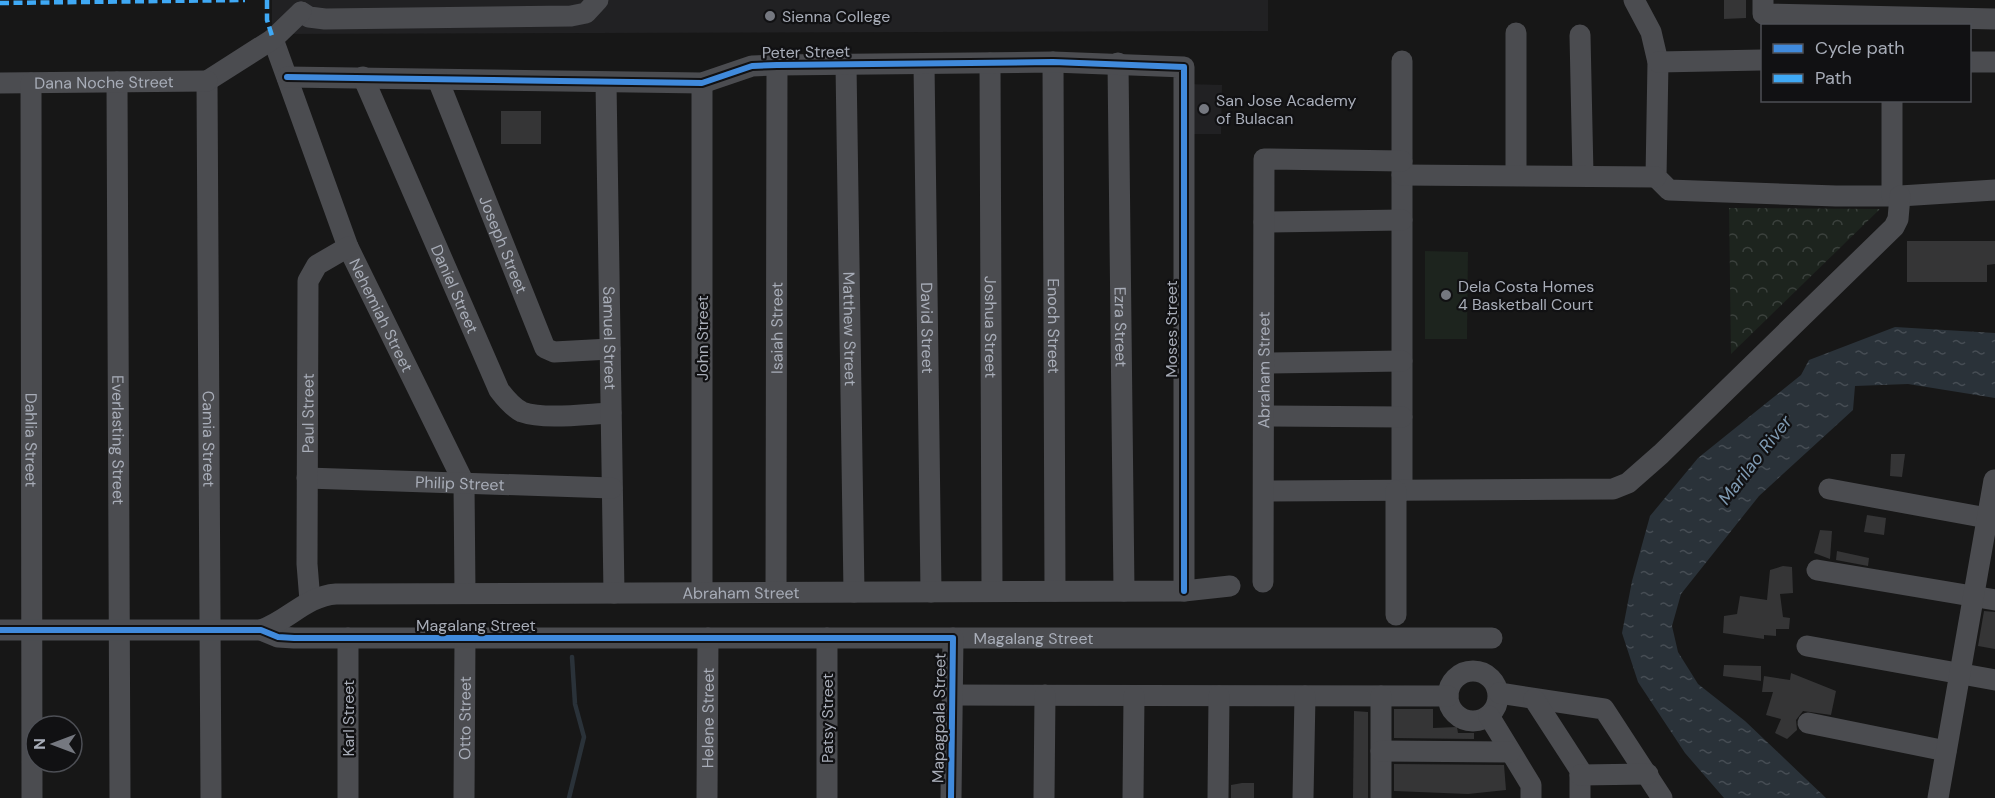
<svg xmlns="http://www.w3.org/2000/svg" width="1995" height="798" viewBox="0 0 1995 798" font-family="'DM Sans',sans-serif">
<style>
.built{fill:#212123}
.grass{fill:#1d241e}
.park{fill:url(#park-crowns)}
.water{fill:url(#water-ripples)}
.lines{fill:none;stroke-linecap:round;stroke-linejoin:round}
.stream{stroke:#2a3239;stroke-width:4.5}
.building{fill:#353536}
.minor{stroke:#4b4c50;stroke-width:21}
.quiet{stroke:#3fa9f5;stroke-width:4.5;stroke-dasharray:9 4.5;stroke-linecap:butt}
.cycleway-casing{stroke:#111113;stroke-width:10}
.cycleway{stroke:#408adc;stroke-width:6}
.poi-dot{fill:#757880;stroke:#111113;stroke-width:2}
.labels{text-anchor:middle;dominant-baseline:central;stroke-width:4.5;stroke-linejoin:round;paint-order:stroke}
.poi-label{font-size:16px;fill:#a8adb8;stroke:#111113;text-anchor:start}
.street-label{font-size:16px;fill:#a8adb8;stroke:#111113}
.water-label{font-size:18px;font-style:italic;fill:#7f9bb3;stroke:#111113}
</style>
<defs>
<pattern id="park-crowns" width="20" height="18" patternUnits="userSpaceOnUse" patternTransform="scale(1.5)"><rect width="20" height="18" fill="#1d241e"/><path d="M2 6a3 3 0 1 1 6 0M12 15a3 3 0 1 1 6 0" fill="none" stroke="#3b413d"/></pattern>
<pattern id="water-ripples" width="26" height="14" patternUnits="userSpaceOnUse" patternTransform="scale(1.5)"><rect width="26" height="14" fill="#2a3239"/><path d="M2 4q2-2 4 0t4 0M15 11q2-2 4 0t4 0" fill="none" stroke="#464d54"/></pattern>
</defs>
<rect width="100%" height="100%" fill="#171717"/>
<g class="built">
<polygon points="272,0 1268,0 1268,31 272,34"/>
<polygon points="1186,84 1222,85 1221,134 1185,134"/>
</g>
<polygon class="grass" points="1425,251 1468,252 1467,339 1425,339"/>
<polygon class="park" points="1729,208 1880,209 1731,354"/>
<polygon class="water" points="1895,327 1995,333 1995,398 1908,384 1855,386 1853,410 1759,496 1681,594 1672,626 1678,652 1698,684 1745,721 1826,798 1724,798 1685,753 1638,682 1622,633 1632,581 1650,516 1698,458 1801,375 1809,360"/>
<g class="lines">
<polyline class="stream" points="569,798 584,737 575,704 572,657"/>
</g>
<g class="building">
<polygon points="1724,0 1746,0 1746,18 1724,19"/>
<rect x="501" y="111" width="40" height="33"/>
<polygon points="1907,241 1995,241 1995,264 1987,265 1987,282 1907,282"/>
<polygon points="1891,454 1905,454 1902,477 1890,476"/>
<polygon points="1867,515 1886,518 1884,535 1864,532"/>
<polygon points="1820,530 1832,531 1830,559 1814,553"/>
<polygon points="1837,551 1869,558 1868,566 1836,560"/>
<polygon points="1783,566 1792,567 1793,593 1780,594 1783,617 1790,618 1789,629 1776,629 1776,636 1764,635 1764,639 1723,633 1724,616 1737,614 1740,596 1767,600 1770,570"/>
<polygon points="1984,611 1995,612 1995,649 1978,646"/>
<polygon points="1724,665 1761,666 1761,681 1723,676"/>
<polygon points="1791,673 1836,691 1831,715 1803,711 1796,720 1797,730 1787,739 1775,733 1781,719 1766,715 1773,692 1762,692 1764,676 1790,680"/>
<polygon points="1394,709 1433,709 1433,728 1457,727 1458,733 1474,733 1474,739 1394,738"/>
<polygon points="1354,711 1368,712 1368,798 1353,798"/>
<polygon points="1394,764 1504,765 1506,790 1468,794 1394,791"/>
<polygon points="1242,783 1254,783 1254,798 1231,798 1231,785"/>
</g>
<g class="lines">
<g class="minor">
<polyline points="1634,0 1651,32 1658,62 1656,177 1669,190 1836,196 1900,196 1995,190"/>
<polyline points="1763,0 1763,14 1995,19"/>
<polyline points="301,12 309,17 325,19 571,16 586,13 598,0"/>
<polyline points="1516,33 1516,175"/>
<polyline points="1580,35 1583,175"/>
<path id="s1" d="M273,39L348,247L464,483L465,593"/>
<polyline points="1402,61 1402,491"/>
<path id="s2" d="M1053,62L1055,591"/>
<polyline points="1658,62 1762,60"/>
<polyline points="1970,62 1995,62"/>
<path id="s3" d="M990,63L992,591"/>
<path id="s4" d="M1118,63L1124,591"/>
<path id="s5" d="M924,64L931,592"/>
<path id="s6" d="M846,65L854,592"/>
<polyline points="287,77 702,83 752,66 777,65 1053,62 1184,67 1184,591"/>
<path id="s7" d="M363,77L499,390C505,398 512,407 522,412C544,420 587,414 611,413"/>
<path id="s8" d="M438,80L545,348L554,352L610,349"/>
<path id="s9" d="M207,81L211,798"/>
<polyline points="207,81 273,39 301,12"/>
<path id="s10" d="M117,82L120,798"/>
<path id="s11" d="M0,83L207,81"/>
<path id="s12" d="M31,83L32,798"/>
<path id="s13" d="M606,83L614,593"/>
<polyline points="702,83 702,592"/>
<polyline points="1402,175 1656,177"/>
<polyline points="1892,196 1892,100"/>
<polyline points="1264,222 1402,220"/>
<polyline points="1264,363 1402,361"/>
<polyline points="1264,416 1402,417"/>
<path id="s14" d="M307,478L612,488"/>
<polyline points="1829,489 1987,518"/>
<polyline points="1264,491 1613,489 1628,483 1661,454 1894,227 1898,219 1900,196"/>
<polyline points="1396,491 1396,615"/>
<polyline points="1817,570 1995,600"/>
<path id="s15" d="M1263,582L1264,159L1402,161"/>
<path id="s16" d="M776,592L777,65"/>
<path id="s17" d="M310,601L307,564L308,281L317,265L348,247"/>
<path id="s18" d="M0,630H261L278,637L294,638H1492"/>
<path id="s19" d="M261,630C288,621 306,596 336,594L1184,591L1230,586"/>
<polyline points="348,638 348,798"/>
<polyline points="1807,646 1995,680"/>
<circle cx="1473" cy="696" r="25"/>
<polyline points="1499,693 1604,709 1662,798"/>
<polyline points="953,695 1448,696"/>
<polyline points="1381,696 1381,798"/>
<polyline points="1534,699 1580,770 1580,798"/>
<polyline points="1489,716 1531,785 1531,798"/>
<polyline points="1808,723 1946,751"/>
<polyline points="1381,751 1510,752"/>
<polyline points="1580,775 1648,774"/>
<path id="s20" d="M464,798L465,638"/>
<path id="s21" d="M707,798L708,638"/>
<polyline points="827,798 827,638"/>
<polyline points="951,798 953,638"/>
<polyline points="1044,798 1045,695"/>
<polyline points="1133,798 1134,696"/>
<polyline points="1218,798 1219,696"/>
<polyline points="1303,798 1305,696"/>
<polyline points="1938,798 1994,480"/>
</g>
<g class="quiet">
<polyline points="267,0 267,20 273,39"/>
<polyline points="0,3 245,0"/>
</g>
<g class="cycleway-casing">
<g id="cycleway">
<polyline points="287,77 702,83 752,66 777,65 1053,62 1184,67 1184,591"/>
<polyline points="0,630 261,630 278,637 294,638 953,638 951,798"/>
</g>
</g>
<use href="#cycleway" class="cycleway"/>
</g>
<g class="poi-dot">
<circle cx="770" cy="16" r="6"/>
<circle cx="1204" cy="109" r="6"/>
<circle cx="1446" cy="295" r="6"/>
</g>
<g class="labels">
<g class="poi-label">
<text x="782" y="16">Sienna College</text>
<text x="1216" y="100">San Jose Academy<tspan x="1216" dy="18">of Bulacan</tspan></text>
<text x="1458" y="286">Dela Costa Homes<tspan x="1458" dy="18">4 Basketball Court</tspan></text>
</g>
<g class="street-label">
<text transform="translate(806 52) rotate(-1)">Peter Street</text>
<text stroke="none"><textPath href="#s11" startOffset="104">Dana Noche Street</textPath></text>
<text stroke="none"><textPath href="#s8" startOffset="177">Joseph Street</textPath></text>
<text stroke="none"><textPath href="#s7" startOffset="231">Daniel Street</textPath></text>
<text stroke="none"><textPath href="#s1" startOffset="297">Nehemiah Street</textPath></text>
<text stroke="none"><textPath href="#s2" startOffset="264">Enoch Street</textPath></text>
<text stroke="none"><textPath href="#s3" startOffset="264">Joshua Street</textPath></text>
<text stroke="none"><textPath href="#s4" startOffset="264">Ezra Street</textPath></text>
<text stroke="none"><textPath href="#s6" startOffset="264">Matthew Street</textPath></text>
<text stroke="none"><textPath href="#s5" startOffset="264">David Street</textPath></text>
<text stroke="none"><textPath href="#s16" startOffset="264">Isaiah Street</textPath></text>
<text transform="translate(1171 329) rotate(-90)">Moses Street</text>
<text stroke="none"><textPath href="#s13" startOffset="255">Samuel Street</textPath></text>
<text transform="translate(702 338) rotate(-90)">John Street</text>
<text stroke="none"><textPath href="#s15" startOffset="212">Abraham Street</textPath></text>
<text stroke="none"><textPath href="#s17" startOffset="188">Paul Street</textPath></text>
<text stroke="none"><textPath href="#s10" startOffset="358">Everlasting Street</textPath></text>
<text stroke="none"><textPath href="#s9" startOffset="358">Camia Street</textPath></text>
<text stroke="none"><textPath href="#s12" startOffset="357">Dahlia Street</textPath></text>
<text stroke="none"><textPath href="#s14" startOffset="153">Philip Street</textPath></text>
<text stroke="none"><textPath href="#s19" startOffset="489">Abraham Street</textPath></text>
<text x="476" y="625">Magalang Street</text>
<text stroke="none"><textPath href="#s18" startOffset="1035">Magalang Street</textPath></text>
<text transform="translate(348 718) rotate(-90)">Karl Street</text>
<text stroke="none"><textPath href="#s20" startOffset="80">Otto Street</textPath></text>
<text stroke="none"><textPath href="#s21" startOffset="80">Helene Street</textPath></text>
<text transform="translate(827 718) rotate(-90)">Patsy Street</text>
<text transform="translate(939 718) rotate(-89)">Mapagpala Street</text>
</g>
<g class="water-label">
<text transform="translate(1755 460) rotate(-52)">Marilao River</text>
</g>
</g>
<rect x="1761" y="24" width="210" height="78" fill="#111113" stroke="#4d4f55" stroke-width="1.5"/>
<rect x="1773" y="44" width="30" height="9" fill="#408adc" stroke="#4d4f55" stroke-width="1.5"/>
<text x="1815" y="54" font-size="18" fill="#a8adb8">Cycle path</text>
<rect x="1773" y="74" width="30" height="9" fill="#3fa9f5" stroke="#4d4f55" stroke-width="1.5"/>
<text x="1815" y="84" font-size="18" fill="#a8adb8">Path</text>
<g transform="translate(54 744) rotate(270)"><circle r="28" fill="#111113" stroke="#4d4f55" stroke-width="1.5"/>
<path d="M0-4.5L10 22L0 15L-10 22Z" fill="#757880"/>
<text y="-9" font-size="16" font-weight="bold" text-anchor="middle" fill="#a8adb8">N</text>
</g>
</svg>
